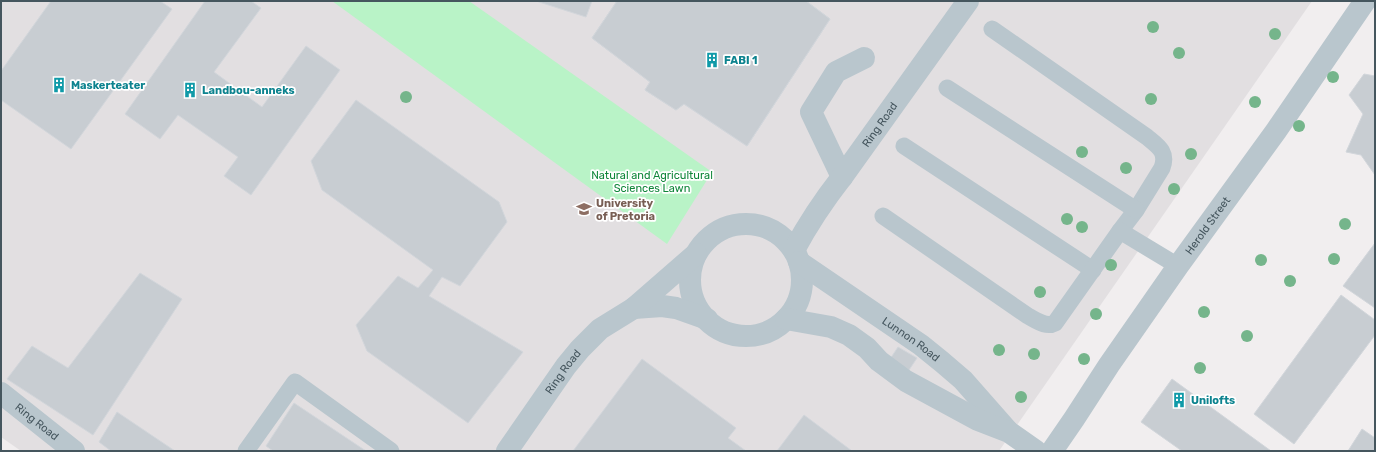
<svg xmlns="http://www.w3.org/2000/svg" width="1376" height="452" viewBox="0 0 1376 452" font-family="Rubik,sans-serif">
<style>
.education{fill:#e2dfe1}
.green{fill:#b9f3c7}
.building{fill:#c8cdd2;stroke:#d2d6db}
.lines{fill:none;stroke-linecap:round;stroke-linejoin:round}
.service{stroke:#b9c6cd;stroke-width:17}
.minor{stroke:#b9c6cd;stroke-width:22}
.tree{fill:#75b58b}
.labels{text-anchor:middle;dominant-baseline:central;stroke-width:3.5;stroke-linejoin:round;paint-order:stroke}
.culture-label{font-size:11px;font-weight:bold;fill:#0d838f;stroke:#fff;text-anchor:start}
.street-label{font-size:11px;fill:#45565e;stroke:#fff}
.park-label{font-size:11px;fill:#0f8639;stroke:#fff}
.education-label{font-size:11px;font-weight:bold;fill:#785e54;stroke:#fff;text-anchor:start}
</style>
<rect width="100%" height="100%" fill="#f1eeef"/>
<polygon class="education" points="1,1 1312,1 999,451 21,451 1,437"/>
<polygon class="green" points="332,1 469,1 712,172 667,244"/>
<g class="building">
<polygon points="51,1 160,1 172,9 71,149 1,100 1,71"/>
<polygon points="205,1 251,1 261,8 214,72 262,107 306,46 340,70 251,195 224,176 238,157 178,115 160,139 125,114"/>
<polygon points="536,1 592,1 586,17"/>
<polygon points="617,1 806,1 830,19 747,146 684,104 676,110 645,90 650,82 592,38"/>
<polygon points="617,1 806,1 830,19 747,146 684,104 676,110 645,90 650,82 592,38"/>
<polygon points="1364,74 1375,76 1375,175 1361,155 1346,152 1363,114 1349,95"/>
<polygon points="356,100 499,202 507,222 460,286 442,277 429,296 523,352 468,423 367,351 356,325 398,276 418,288 433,270 322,190 311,161"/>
<polygon points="1375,243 1375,308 1343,286"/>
<polygon points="140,273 182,299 93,435 7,379 32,346 68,368"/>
<polygon points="1341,295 1375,320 1375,335 1294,444 1254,414"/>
<polygon points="898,347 917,358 909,370 890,359"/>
<polygon points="642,359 736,428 728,438 746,451 573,451"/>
<polygon points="1172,379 1271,451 1182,451 1141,422"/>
<polygon points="294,403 366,451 273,451 266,446"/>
<polygon points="117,412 175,451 111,451 99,442"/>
<polygon points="804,415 852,451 777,451"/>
<polygon points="1362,429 1375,438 1375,451 1348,451"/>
</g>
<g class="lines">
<g class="service">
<path d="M992,29L1147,137C1158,146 1168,152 1162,168L1136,210L1120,231"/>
<polyline points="947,88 1136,210"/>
<polyline points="904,146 1093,270"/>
<path d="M883,216L1028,316C1036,320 1046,328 1055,323L1120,231L1178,266"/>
<polyline points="246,451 295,382 391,451"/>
</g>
<g class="minor">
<polyline points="842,177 811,112 836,72 864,58"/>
<circle cx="746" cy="280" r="56"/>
<path id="s1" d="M794,250C808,224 824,200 842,177L968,1"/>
<path id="s2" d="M799,262L921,345L942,362L963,380L1007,430"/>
<polyline points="634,308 662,306 676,308 707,319"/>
<polyline points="786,319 831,327 849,335 867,348 879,361 906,381 978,420 1009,432 1036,451"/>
<path id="s3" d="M1,393L74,451"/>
<path id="s4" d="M507,451L566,366L580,349L600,329L634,308L696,254"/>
<path id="s5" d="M1052,451L1074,419L1109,365L1178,266L1276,131L1365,1"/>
</g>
</g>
<g class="tree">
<circle cx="1153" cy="27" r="6"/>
<circle cx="1275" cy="34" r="6"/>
<circle cx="1179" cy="53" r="6"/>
<circle cx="1333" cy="77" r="6"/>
<circle cx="406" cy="97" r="6"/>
<circle cx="1151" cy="99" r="6"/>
<circle cx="1255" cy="102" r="6"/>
<circle cx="1299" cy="126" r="6"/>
<circle cx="1082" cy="152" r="6"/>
<circle cx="1191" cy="154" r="6"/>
<circle cx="1126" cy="168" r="6"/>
<circle cx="1174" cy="189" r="6"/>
<circle cx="1067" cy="219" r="6"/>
<circle cx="1345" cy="224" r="6"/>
<circle cx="1082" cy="227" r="6"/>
<circle cx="1334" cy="259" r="6"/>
<circle cx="1261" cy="260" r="6"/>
<circle cx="1111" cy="265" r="6"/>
<circle cx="1290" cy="281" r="6"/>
<circle cx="1040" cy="292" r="6"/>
<circle cx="1204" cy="312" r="6"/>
<circle cx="1096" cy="314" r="6"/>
<circle cx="1247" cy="336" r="6"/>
<circle cx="999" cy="350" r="6"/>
<circle cx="1034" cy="354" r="6"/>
<circle cx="1084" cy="359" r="6"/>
<circle cx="1200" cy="368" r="6"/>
<circle cx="1021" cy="397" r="6"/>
</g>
<defs>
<g id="building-bare" transform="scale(1.2)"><path d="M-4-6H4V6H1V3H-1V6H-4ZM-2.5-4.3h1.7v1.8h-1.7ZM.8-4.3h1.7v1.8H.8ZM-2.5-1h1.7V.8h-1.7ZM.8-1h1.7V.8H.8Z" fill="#0f9aa8" stroke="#fff" stroke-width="2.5" paint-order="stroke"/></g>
<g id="university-bare" transform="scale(1.2)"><path d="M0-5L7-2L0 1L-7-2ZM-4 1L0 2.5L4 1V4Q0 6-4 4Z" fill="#8d6e63" stroke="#fff" stroke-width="2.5" paint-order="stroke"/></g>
</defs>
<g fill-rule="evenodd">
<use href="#building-bare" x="712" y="60"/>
<use href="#building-bare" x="59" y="85"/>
<use href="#building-bare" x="190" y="90"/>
<use href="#university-bare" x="584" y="209"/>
<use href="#building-bare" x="1179" y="400"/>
</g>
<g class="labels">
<g class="culture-label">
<text x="724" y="60">FABI 1</text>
<text x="71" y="85">Maskerteater</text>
<text x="202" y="90">Landbou-anneks</text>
<text x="1191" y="400">Unilofts</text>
</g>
<g class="street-label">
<text stroke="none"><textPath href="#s1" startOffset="152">Ring Road</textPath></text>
<text stroke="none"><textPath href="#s5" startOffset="274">Herold Street</textPath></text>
<text stroke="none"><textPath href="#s2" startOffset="136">Lunnon Road</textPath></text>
<text stroke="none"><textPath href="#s4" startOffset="97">Ring Road</textPath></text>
<text stroke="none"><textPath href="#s3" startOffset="46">Ring Road</textPath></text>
</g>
<g class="park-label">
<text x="652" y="175">Natural and Agricultural<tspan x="652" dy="13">Sciences Lawn</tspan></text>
</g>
<g class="education-label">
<text x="596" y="203">University<tspan x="596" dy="13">of Pretoria</tspan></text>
</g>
</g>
<rect width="1376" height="452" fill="none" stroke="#45565e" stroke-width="4"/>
</svg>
